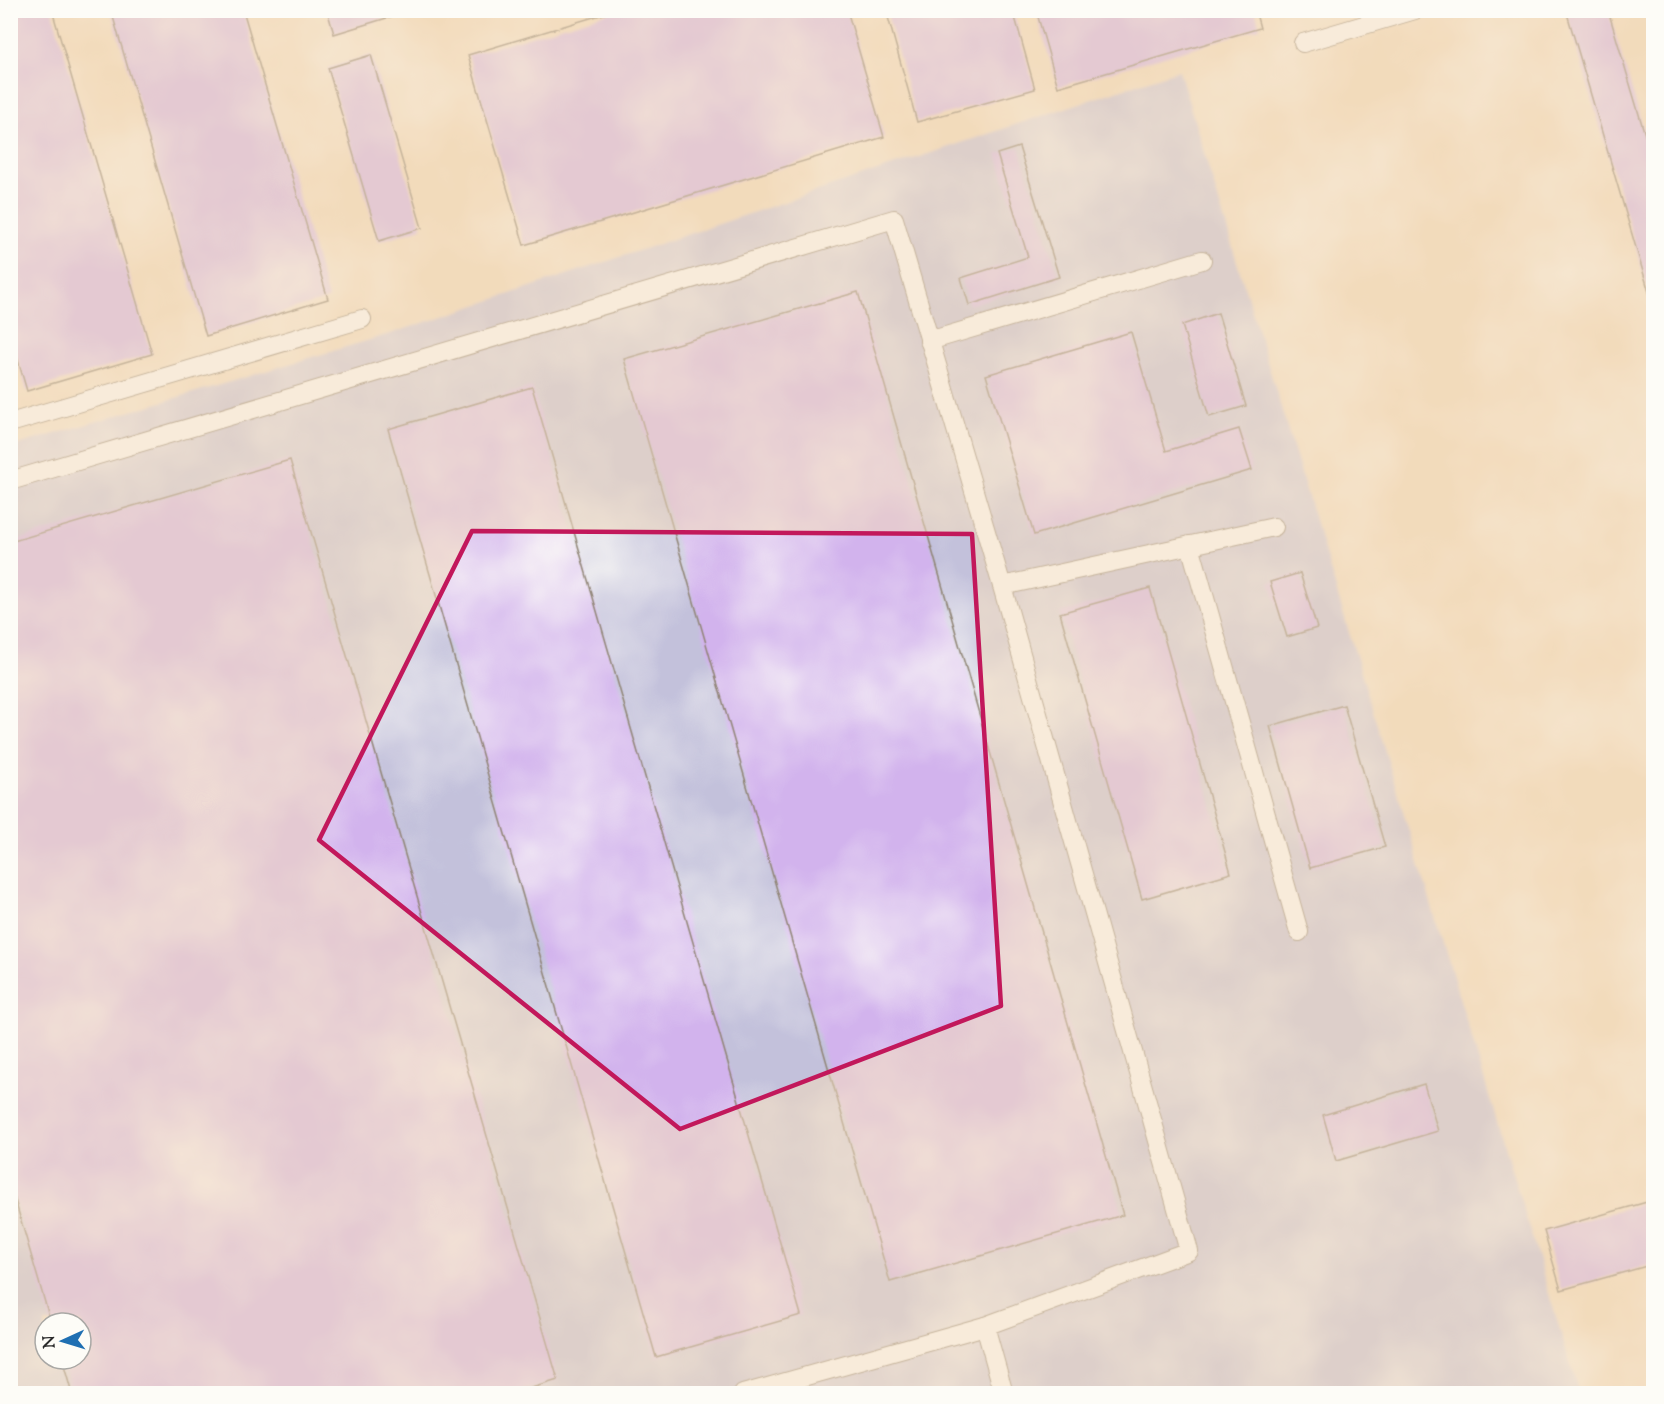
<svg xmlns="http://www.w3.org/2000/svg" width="1664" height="1404" viewBox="0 0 1664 1404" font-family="'Sorts Mill Goudy',serif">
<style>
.industrial{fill:#c3c1db;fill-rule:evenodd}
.building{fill:#d2b3ed}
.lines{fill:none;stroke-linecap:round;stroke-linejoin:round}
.lane-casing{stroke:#8e8373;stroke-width:20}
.lane{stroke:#fff;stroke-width:18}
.marked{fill:none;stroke:#c2185b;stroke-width:4.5;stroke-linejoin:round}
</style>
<rect width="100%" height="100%" fill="#fdfcf7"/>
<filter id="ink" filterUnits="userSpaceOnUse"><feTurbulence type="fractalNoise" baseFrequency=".0167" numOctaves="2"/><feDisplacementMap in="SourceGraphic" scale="12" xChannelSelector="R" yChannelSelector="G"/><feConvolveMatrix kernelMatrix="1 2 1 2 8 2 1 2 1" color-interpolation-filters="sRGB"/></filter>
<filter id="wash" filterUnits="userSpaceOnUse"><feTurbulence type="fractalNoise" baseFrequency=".008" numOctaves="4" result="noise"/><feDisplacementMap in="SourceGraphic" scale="24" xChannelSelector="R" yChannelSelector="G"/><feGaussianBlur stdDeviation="1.35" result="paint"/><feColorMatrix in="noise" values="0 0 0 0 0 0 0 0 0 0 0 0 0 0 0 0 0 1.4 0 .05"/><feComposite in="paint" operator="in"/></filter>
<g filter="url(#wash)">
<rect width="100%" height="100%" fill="#f2dbbb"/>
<path class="industrial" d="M1179,70L1579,1393L11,1394V447L390,334ZM45,1323H81V1359H45Z"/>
<g id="blocks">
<g class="building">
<polygon points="10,10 52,10 152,354 27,391 10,333"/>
<polygon points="111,10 243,10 328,299 206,336"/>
<polygon points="327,10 410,10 410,11 334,34"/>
<polygon points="617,10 847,10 884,137 524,245 468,55"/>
<polygon points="886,10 1013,10 1035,89 917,122"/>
<polygon points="1036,10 1255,10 1260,28 1058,87"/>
<polygon points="1566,10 1608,10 1654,165 1654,309"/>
<polygon points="371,55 422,228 379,241 328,68"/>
<polygon points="1019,147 1059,277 969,305 961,278 1028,257 997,154"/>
<polygon points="858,292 1123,1215 890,1282 624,359"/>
<polygon points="1218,313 1246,406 1209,417 1182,325"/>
<polygon points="1131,332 1166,451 1239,429 1252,470 1034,535 986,375"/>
<polygon points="532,387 801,1315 656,1357 388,429"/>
<polygon points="290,460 558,1380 512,1394 72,1394 62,1359 81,1359 81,1323 51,1323 10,1183 10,542"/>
<polygon points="1300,573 1317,628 1287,637 1270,582"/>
<polygon points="1150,588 1231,873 1142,899 1060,613"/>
<polygon points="1344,705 1385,847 1310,868 1270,726"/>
<polygon points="1424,1084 1438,1131 1336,1161 1323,1115"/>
<polygon points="1654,1200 1654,1264 1561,1290 1544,1231"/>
</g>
</g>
</g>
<g filter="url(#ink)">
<use href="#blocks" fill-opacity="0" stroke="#8e8373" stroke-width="1.5"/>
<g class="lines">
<g class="lane-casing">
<g id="lane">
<polyline points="1303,43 1415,10"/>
<polyline points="929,341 1202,260"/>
<polyline points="10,423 362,319"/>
<polyline points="10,481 894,219 1002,586 1274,527"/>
<polyline points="1190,545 1299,932"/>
<polyline points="985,1326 1004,1394"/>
<polyline points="743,1394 985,1326 1189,1251 1002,586"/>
</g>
</g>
<use href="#lane" class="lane"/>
</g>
</g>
<path d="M0 0H1664V1404H0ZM472,531L972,534L1001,1006L680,1129L319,840Z" fill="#f2dbbb" fill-opacity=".55" fill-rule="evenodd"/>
<path class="marked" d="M472,531L972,534L1001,1006L680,1129L319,840Z"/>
<rect width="1664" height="1404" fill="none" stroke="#fdfcf7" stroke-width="36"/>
<g transform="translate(63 1341) rotate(266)"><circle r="28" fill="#fdfcf7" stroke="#a9a8a5" stroke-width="1.5"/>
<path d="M0-4.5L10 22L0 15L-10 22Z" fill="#1f6fb2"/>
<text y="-9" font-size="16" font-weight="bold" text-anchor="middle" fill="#2b2b2b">N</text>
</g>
</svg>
